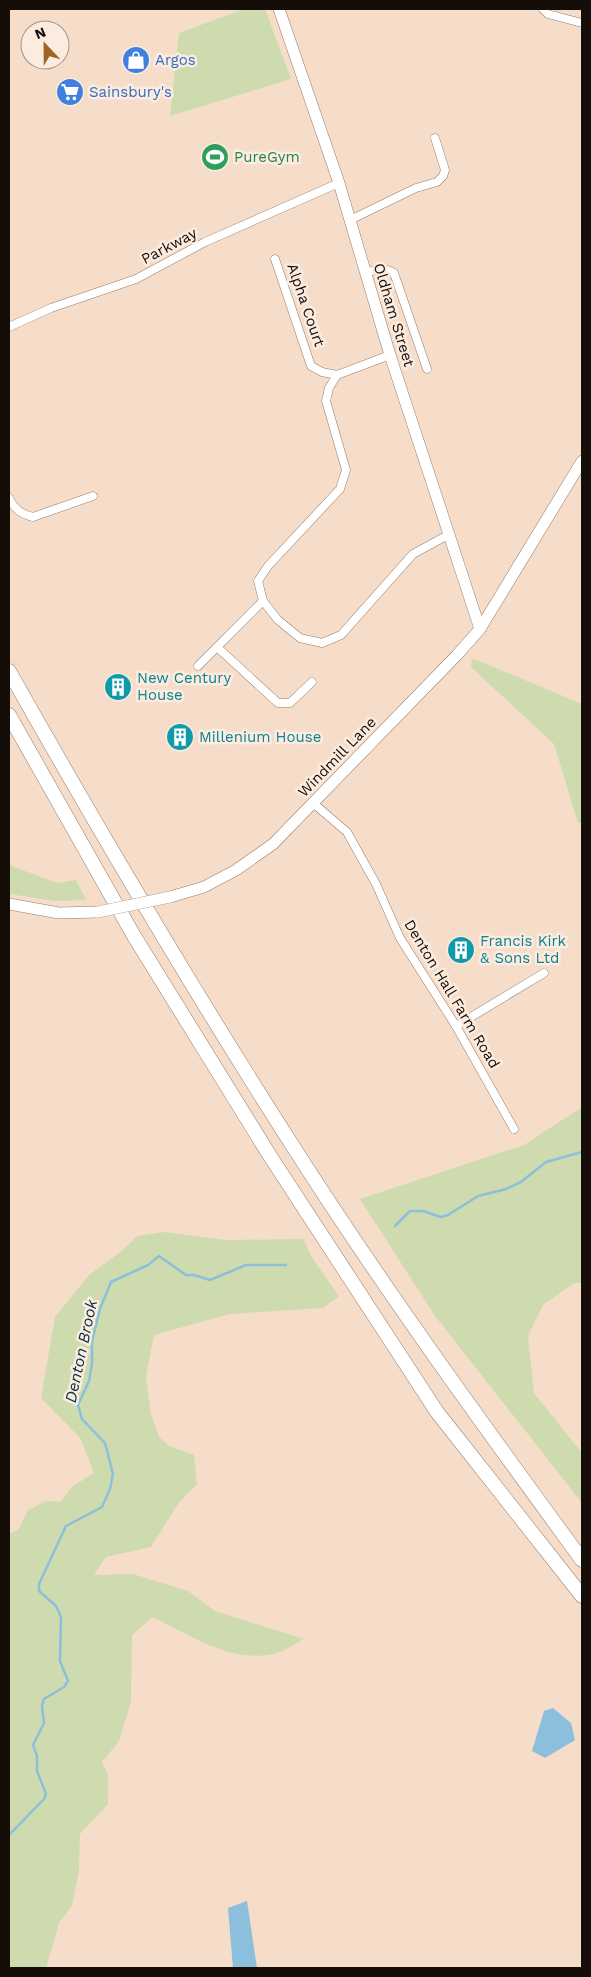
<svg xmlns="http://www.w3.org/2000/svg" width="591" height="1977" viewBox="0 0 591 1977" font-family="'Work Sans',sans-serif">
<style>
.green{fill:#cedbae}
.water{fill:#8bbfdc}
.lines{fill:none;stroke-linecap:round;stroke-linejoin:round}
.stream{stroke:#8bbfdc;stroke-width:2.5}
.street-casing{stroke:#957e6c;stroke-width:9}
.secondary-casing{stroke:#957e6c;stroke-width:12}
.highway-casing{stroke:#957e6c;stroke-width:15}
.street{stroke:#fff;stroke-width:8}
.secondary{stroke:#fff;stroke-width:11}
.highway{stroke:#fff;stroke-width:14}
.secondary-bridge-casing{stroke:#957e6c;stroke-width:12;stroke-linecap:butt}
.secondary-bridge{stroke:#fff;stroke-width:11}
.labels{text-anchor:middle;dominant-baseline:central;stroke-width:5;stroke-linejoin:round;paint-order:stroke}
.shop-label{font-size:15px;fill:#366cbe;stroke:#fcece0;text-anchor:start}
.leisure-label{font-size:15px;fill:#27864d;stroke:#fcece0;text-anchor:start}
.street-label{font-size:15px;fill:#150d07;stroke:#fcece0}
.culture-label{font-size:15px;fill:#0d838f;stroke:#fcece0;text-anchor:start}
.water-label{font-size:16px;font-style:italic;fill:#022f44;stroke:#fcece0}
</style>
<rect width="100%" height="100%" fill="#f6ddc9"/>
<g class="green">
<polygon points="244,9 265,9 291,79 170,116 179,33"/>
<polygon points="472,658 582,704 582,823 578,823 554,744 471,667"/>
<polygon points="9,865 57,883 76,880 86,900 55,901 9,894"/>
<polygon points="582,1107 582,1283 574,1283 543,1305 528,1336 534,1393 582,1453 582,1503 435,1316 360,1199 524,1145"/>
<path d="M164,1232L226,1240L303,1239L314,1261L339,1296L323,1308L230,1314L154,1335L146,1377L151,1415L159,1437L169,1446L194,1455L197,1484L178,1504L151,1547L106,1557L94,1575L133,1574L188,1591L215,1611L304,1639C294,1644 283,1652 273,1654C229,1663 190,1635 153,1617L132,1635L131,1702L119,1741L102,1762L108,1775V1804L80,1834L79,1870L72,1906L59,1923L46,1968H9V1534L19,1529L28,1510L46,1501L60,1502L73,1486L94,1473L81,1439L41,1398L55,1317L89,1275L123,1250L137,1236Z"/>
</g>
<g class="water">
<polygon points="553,1708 571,1723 575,1740 545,1758 532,1751 544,1711"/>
<polygon points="247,1901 257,1968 233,1968 228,1908"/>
</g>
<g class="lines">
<g class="stream">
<polyline points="395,1226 410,1211 423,1211 441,1217 448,1215 478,1196 506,1189 521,1182 546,1162 582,1152"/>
<polyline points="9,1835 44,1799 46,1794 37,1771 37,1756 33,1745 44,1723 42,1706 44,1699 64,1687 68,1681 60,1661 61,1617 56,1606 39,1591 39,1584 66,1526 102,1507 110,1489 113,1474 105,1443 82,1419 78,1405 89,1381 92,1363 92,1341 100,1309 111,1282 148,1265 159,1256 186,1275 194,1275 210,1280 246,1265 286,1265"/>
</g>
<g class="street-casing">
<g id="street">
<polyline points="543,9 548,14 582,23"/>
<polyline points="350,220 416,188 437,182 443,176 445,170 435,138"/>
<polyline points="275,259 311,366 322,372 337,375 390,355"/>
<path d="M366,273C377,269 384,267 394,273L427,369"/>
<polyline points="9,327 51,308 136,279 205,242 339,183"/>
<polyline points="337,375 329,388 326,401 346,470 340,489 268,566 258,581 263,601 278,620 300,638 322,643 341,635 413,554 448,535"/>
<path d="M9,498C14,509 21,514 33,517L93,496"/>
<polyline points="217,647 278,703 290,703 312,682"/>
<polyline points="198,666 263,601"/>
<polyline points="313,803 347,832 376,884 400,938 456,1026 514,1129"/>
<polyline points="456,1026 544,973"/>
</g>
</g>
<g class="secondary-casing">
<g id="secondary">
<polyline points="279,9 339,183 390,355 480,629"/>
<polyline points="170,897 204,887 236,870 273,844 457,655 480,629 582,461"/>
<polyline points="9,904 59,913 98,912"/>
</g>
</g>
<g class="highway-casing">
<g id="highway">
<path d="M9,671C98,829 190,985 287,1137C379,1282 481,1422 582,1560"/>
<polyline points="9,715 134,936 270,1156 437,1412 582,1596"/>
</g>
</g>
<use href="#street" class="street"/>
<use href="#secondary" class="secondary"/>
<use href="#highway" class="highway"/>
<g class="secondary-bridge-casing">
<polyline id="secondary-bridge" points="98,912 170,897"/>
</g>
<use href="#secondary-bridge" class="secondary-bridge"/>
</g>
<defs>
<g id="shop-disc" transform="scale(1.4375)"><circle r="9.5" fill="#3f7fe0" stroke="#fcece0"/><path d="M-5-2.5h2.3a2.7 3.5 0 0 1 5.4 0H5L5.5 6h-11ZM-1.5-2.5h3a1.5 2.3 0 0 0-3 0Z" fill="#fff"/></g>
<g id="supermarket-disc" transform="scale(1.4375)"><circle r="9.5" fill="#3f7fe0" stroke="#fcece0"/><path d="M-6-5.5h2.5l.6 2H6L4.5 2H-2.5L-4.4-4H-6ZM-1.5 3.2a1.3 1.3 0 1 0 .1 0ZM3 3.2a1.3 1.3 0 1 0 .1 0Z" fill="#fff"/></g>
<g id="stadium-disc" transform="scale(1.4375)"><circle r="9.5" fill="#2e9e5b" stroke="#fcece0"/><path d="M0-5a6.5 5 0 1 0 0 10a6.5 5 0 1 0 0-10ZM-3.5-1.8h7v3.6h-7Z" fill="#fff"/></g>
<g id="building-disc" transform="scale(1.4375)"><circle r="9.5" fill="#0f9aa8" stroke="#fcece0"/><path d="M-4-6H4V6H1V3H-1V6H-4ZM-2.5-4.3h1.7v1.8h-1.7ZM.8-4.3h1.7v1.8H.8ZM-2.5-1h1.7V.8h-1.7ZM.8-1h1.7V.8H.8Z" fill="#fff"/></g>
</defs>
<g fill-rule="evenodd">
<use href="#shop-disc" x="136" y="60"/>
<use href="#supermarket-disc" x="70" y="92"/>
<use href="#stadium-disc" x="215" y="157"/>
<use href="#building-disc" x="118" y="687"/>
<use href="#building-disc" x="180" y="737"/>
<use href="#building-disc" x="461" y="950"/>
</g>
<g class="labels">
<g class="shop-label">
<text x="155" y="60">Argos</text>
<text x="89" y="92">Sainsbury's</text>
</g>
<g class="leisure-label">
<text x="234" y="157">PureGym</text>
</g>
<g class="street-label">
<text transform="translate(169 246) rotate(-28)">Parkway</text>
<text transform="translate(306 305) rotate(71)">Alpha Court</text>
<text transform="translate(394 315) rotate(73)">Oldham Street</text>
<text transform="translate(337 757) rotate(-46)">Windmill Lane</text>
<text transform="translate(452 994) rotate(59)">Denton Hall Farm Road</text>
</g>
<g class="culture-label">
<text x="137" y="678">New Century<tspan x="137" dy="17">House</tspan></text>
<text x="199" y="737">Millenium House</text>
<text x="480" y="941">Francis Kirk<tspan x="480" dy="17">&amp; Sons Ltd</tspan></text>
</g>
<g class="water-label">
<text transform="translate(81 1351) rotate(-78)">Denton Brook</text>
</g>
</g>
<rect width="591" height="1977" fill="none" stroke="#150d07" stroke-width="20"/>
<g transform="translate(45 45) rotate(338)"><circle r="24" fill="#fcece0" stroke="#a09389"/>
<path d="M0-4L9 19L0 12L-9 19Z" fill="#a06525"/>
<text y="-8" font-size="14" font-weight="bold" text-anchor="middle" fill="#150d07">N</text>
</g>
</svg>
